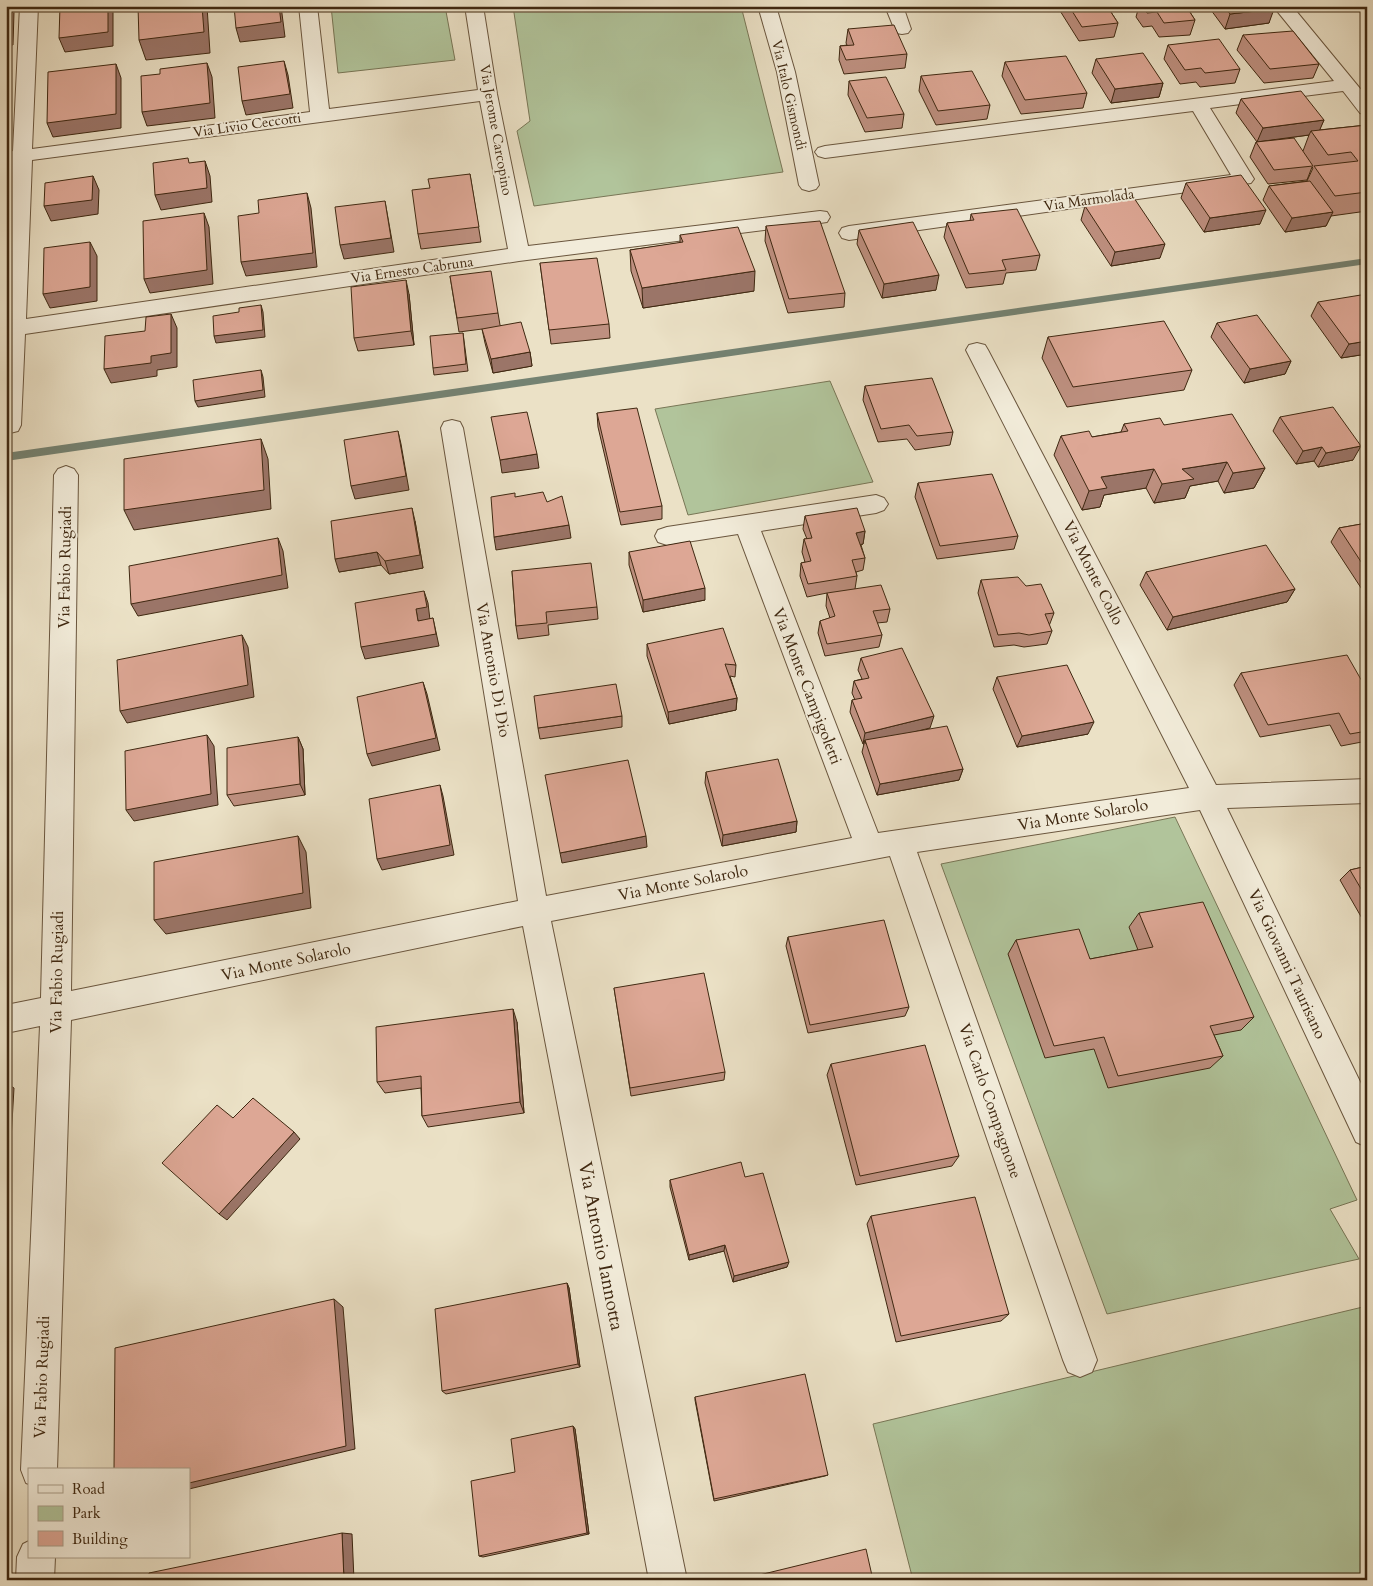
<svg xmlns="http://www.w3.org/2000/svg" width="1373" height="1586" viewBox="0 0 1373 1586" font-family="Cardo,serif">
<style>
.green{fill:#b1c49b;stroke:#787656}
.lines{fill:none;stroke-linecap:round;stroke-linejoin:round}
.stream{fill:#748272;fill-rule:evenodd}
.minor-casing{stroke:#6a563e;stroke-width:2}
.minor{fill:#f2ecda;fill-rule:evenodd}
.wall{fill:#be9080;stroke:#3f2811}
.shaded-wall{fill:#9b7568;stroke:#3f2811}
.building{fill:#dda795;stroke:#3f2811}
.labels{text-anchor:middle;dominant-baseline:central;stroke-width:4;stroke-linejoin:round;paint-order:stroke}
.far-street-label{font-size:14px;fill:#3f2811;stroke:#f2ecda}
.street-label{font-size:16px;fill:#3f2811;stroke:#f2ecda}
.near-street-label{font-size:19px;fill:#3f2811;stroke:#f2ecda}
</style>
<rect width="100%" height="100%" fill="#ebe1c6"/>
<filter id="stains"><feTurbulence type="fractalNoise" baseFrequency=".004" numOctaves="4"/><feColorMatrix values="0 0 0 0 .2 0 0 0 0 .09 0 0 0 0 .02 0 0 0 .5 -.17"/></filter>
<radialGradient id="worn" r=".72"><stop offset=".6" stop-color="#630" stop-opacity="0"/><stop offset="1" stop-color="#630" stop-opacity=".3"/></radialGradient>
<g class="green">
<polygon points="331,6 445,6 455,60 338,73"/>
<polygon points="513,6 741,6 783,172 534,206 517,131 530,121"/>
<polygon points="830,381 873,482 688,515 655,409"/>
<polygon points="1175,817 1357,1200 1330,1209 1359,1259 1107,1314 941,864"/>
<polygon points="1367,1306 1367,1580 913,1580 873,1424"/>
</g>
<g class="lines">
<polygon class="stream" points="1367,258 1367,264 6,461 6,453"/>
<g class="minor-casing">
<g id="minor">
<path d="M20,6H38L32,149L310,112L299,6H317L329,109L478,90L465,6H483L497,94L528,246L820,211L827,212L830,217L827,222L820,223L519,261L25,334L21,425L18,431L10,433L6,432V276L12,163L6,164V152L13,151ZM480,101L508,249L26,319L32,160Z"/>
<polygon points="758,6 776,6 795,72 819,185 816,189 809,191 802,189 799,185 777,72"/>
<polygon points="885,6 903,6 911,29 908,33 902,34 896,33"/>
<polygon points="1273,6 1292,6 1367,97 1367,115 1360,113 1343,91 1210,108 1254,179 1251,183 849,240 842,238 839,233 842,228 849,226 1231,175 1193,111 825,158 818,156 815,152 818,148 825,146 1334,81"/>
<polygon points="977,343 985,345 988,350 1216,785 1367,779 1367,803 1227,808 1367,1096 1367,1147 1356,1142 1200,810 917,852 1097,1360 1092,1372 1080,1377 1068,1372 1063,1360 890,856 551,921 687,1580 649,1580 523,926 71,1020 57,1470 29,1470 29,1484 26,1483 21,1470 40,1026 6,1033 6,1005 41,998 54,475 58,469 66,466 74,469 78,475 71,991 518,901 441,428 444,422 452,420 460,422 463,428 546,896 852,838 738,534 667,545 658,542 655,536 658,530 667,527 876,495 884,498 888,504 884,510 876,513 761,531 878,833 1189,788 966,350 969,345"/>
<polygon points="29,1541 29,1557 55,1557 54,1580 16,1580 17,1557 23,1544"/>
</g>
</g>
<use href="#minor" class="minor"/>
</g>
<g class="wall">
<polygon points="1057,6 1107,6 1118,23 1114,37 1079,41"/>
<polygon points="1139,6 1186,6 1195,20 1190,35 1159,37 1152,26 1143,27 1136,17"/>
<polygon points="1208,6 1272,6 1269,23 1225,29"/>
<polygon points="848,29 907,54 905,68 844,74 839,60 840,46 847,45 846,43"/>
<polygon points="1243,35 1319,64 1313,78 1264,83 1237,50"/>
<polygon points="1168,45 1240,69 1235,83 1200,87 1196,82 1180,84 1164,59"/>
<polygon points="1096,59 1163,83 1159,97 1111,103 1092,73"/>
<polygon points="1005,62 1087,93 1083,108 1021,114 1002,76"/>
<polygon points="921,76 990,105 987,119 936,125 919,91"/>
<polygon points="849,81 904,114 902,128 865,132 848,95"/>
<polygon points="1241,99 1324,120 1319,130 1367,125 1367,211 1331,216 1326,226 1285,232 1263,200 1269,186 1307,181 1313,168 1312,167 1307,180 1268,184 1250,157 1256,142 1303,151 1309,135 1257,142 1236,113"/>
<polygon points="470,174 481,242 421,249 418,234 430,188"/>
<polygon points="1186,183 1260,224 1204,232 1181,198"/>
<polygon points="1085,206 1160,258 1111,266 1081,220"/>
<polygon points="971,214 1040,255 1036,270 1006,273 1003,284 966,288 944,237 947,223 970,221"/>
<polygon points="766,226 845,293 844,307 788,313 765,241"/>
<polygon points="859,230 936,290 882,298 857,244"/>
<polygon points="680,235 754,291 643,308 631,271 630,250 680,243"/>
<polygon points="540,263 609,324 610,338 551,344"/>
<polygon points="450,276 498,313 500,325 530,352 532,366 493,373 485,343 482,329 459,332"/>
<polygon points="409,294 414,345 358,351 354,338"/>
<polygon points="1318,302 1367,354 1341,358 1311,316"/>
<polygon points="1217,323 1291,361 1285,374 1244,383 1211,337"/>
<polygon points="463,333 468,371 434,375 433,368"/>
<polygon points="1048,337 1192,370 1184,390 1067,407 1042,358"/>
<polygon points="865,386 953,432 950,445 915,450 907,439 878,442 863,400"/>
<polygon points="597,413 662,506 662,519 621,525 598,427"/>
<polygon points="1280,417 1353,460 1318,467 1314,461 1296,464 1273,431"/>
<polygon points="1124,424 1164,425 1265,468 1254,488 1224,493 1218,481 1190,486 1185,498 1154,503 1146,488 1104,495 1100,507 1082,510 1054,455 1061,436 1092,437 1121,432"/>
<polygon points="918,483 1018,536 1014,549 937,559 915,497"/>
<polygon points="805,516 865,531 863,544 861,545 865,558 863,570 856,572 857,576 855,589 890,609 887,622 877,623 882,635 879,647 825,656 818,633 820,621 830,618 826,606 827,593 807,597 800,576 801,563 805,562 802,552 804,539 807,539 803,529"/>
<polygon points="415,521 423,568 389,574 381,565 339,572"/>
<polygon points="1367,523 1367,597 1331,542 1339,528"/>
<polygon points="629,552 705,600 643,612 629,565"/>
<polygon points="512,571 597,607 598,619 548,625 549,635 518,639 516,626"/>
<polygon points="1146,572 1295,589 1287,602 1167,630 1140,585"/>
<polygon points="981,580 1054,613 1049,626 1052,631 1047,644 1024,647 1014,645 994,647 978,593"/>
<polygon points="647,644 736,665 735,677 730,676 737,698 736,710 669,724 647,656"/>
<polygon points="861,658 930,728 922,730 963,769 959,780 877,795 862,752 864,744 863,744 850,712 852,700 855,700 852,693 854,681 862,679 858,670"/>
<polygon points="1241,673 1367,690 1367,741 1341,746 1330,725 1260,737 1234,685"/>
<polygon points="997,677 1088,734 1017,747 993,689"/>
<polygon points="622,716 622,727 540,739 538,728"/>
<polygon points="298,737 303,749 305,795 234,806 227,795"/>
<polygon points="706,772 797,821 796,832 722,846 705,783"/>
<polygon points="1367,866 1367,927 1340,880 1350,870"/>
<polygon points="1139,913 1254,1017 1241,1030 1214,1035 1223,1056 1210,1068 1108,1088 1094,1049 1045,1058 1008,954 1016,940 1090,959 1138,950 1129,927"/>
<polygon points="788,937 909,1007 905,1016 808,1033 786,946"/>
<polygon points="614,988 725,1072 724,1080 631,1096"/>
<polygon points="517,1022 524,1113 428,1127 422,1116 421,1088 385,1093 377,1082"/>
<polygon points="831,1064 959,1156 952,1166 856,1185 827,1075"/>
<polygon points="745,1177 787,1267 733,1282 724,1251 689,1260 670,1187 670,1180"/>
<polygon points="871,1216 1009,1314 1001,1321 896,1342 867,1224"/>
<polygon points="567,1283 569,1288 580,1367 446,1394 442,1391"/>
<polygon points="695,1397 828,1475 825,1476 714,1501 695,1400"/>
<polygon points="573,1426 575,1429 589,1534 483,1557 479,1556 515,1472"/>
</g>
<g class="shaded-wall">
<polygon points="8,6 12,6 14,12 13,45 6,45"/>
<polygon points="108,6 113,6 113,46 65,52 59,38"/>
<polygon points="202,6 207,6 210,53 146,60 139,40"/>
<polygon points="279,6 281,6 285,37 240,42 236,28"/>
<polygon points="1274,9 1269,23 1225,29 1230,14"/>
<polygon points="284,61 288,75 293,108 246,115 242,101"/>
<polygon points="207,63 212,77 215,118 147,126 142,112"/>
<polygon points="116,64 121,78 121,128 53,137 47,123"/>
<polygon points="1163,83 1159,97 1111,103 1115,89"/>
<polygon points="1324,120 1318,134 1311,131 1309,135 1257,142 1263,128"/>
<polygon points="205,161 210,176 212,202 161,210 155,195"/>
<polygon points="93,176 99,190 98,214 51,221 44,206"/>
<polygon points="307,193 311,208 317,267 246,276 241,262"/>
<polygon points="385,201 394,252 344,259 340,245"/>
<polygon points="1266,210 1260,224 1204,232 1210,218"/>
<polygon points="1333,212 1326,226 1285,232 1292,218"/>
<polygon points="204,213 209,227 213,284 150,293 144,279"/>
<polygon points="90,242 97,256 97,301 50,308 43,294"/>
<polygon points="1165,244 1160,258 1111,266 1115,252"/>
<polygon points="755,271 754,291 643,308 642,288"/>
<polygon points="939,275 936,290 882,298 884,284"/>
<polygon points="406,280 409,294 414,345 411,331"/>
<polygon points="261,305 263,312 265,337 216,343 214,336"/>
<polygon points="171,314 177,328 177,367 157,370 157,376 111,383 104,369 151,356"/>
<polygon points="1367,341 1367,354 1341,358 1349,344"/>
<polygon points="530,352 532,366 493,373 491,359"/>
<polygon points="1291,361 1285,374 1244,383 1250,369"/>
<polygon points="261,370 263,377 265,397 198,407 195,401"/>
<polygon points="398,431 401,444 409,490 355,499 351,486"/>
<polygon points="261,439 268,459 271,509 134,530 124,510"/>
<polygon points="1361,446 1353,460 1318,467 1326,453"/>
<polygon points="1322,447 1314,461 1296,464 1303,451"/>
<polygon points="537,454 539,468 502,473 500,460"/>
<polygon points="1227,462 1218,481 1190,486 1185,498 1154,503 1162,484 1182,469"/>
<polygon points="1265,468 1254,488 1224,493 1233,473"/>
<polygon points="1154,469 1146,488 1104,495 1100,507 1082,510 1089,491 1101,477"/>
<polygon points="412,508 415,521 423,568 389,574 385,561"/>
<polygon points="569,525 571,538 496,550 494,537"/>
<polygon points="865,531 863,544 854,546 856,533"/>
<polygon points="278,538 283,551 288,588 138,616 131,604"/>
<polygon points="377,552 381,565 339,572 335,559"/>
<polygon points="705,588 705,600 643,612 643,600"/>
<polygon points="1295,589 1287,602 1167,630 1173,617"/>
<polygon points="424,591 428,603 430,620 418,621 416,609"/>
<polygon points="433,618 439,646 365,659 361,647"/>
<polygon points="242,635 248,647 254,697 127,723 120,711"/>
<polygon points="423,682 427,694 440,750 372,766 367,754"/>
<polygon points="737,698 736,710 669,724 668,712"/>
<polygon points="934,716 930,728 866,744 865,740 864,744 863,744 865,733"/>
<polygon points="1094,722 1088,734 1017,747 1022,736"/>
<polygon points="207,735 214,746 218,805 134,821 126,810"/>
<polygon points="298,737 303,749 305,795 300,784"/>
<polygon points="963,769 959,780 877,795 880,784"/>
<polygon points="440,785 443,796 454,855 382,870 377,859"/>
<polygon points="797,821 796,832 722,846 723,835"/>
<polygon points="298,836 306,852 311,908 166,934 154,920"/>
<polygon points="646,836 647,847 562,863 560,853"/>
<polygon points="513,1009 517,1022 524,1113 520,1102"/>
<polygon points="6,1083 14,1088 6,1226"/>
<polygon points="294,1132 300,1139 227,1220 219,1214"/>
<polygon points="725,1245 724,1251 689,1260 689,1255"/>
<polygon points="789,1262 787,1267 733,1282 734,1276"/>
<polygon points="567,1283 569,1288 580,1367 578,1364"/>
<polygon points="334,1299 343,1307 355,1449 189,1489 189,1483"/>
<polygon points="573,1426 575,1429 589,1534 587,1533"/>
<polygon points="342,1533 352,1534 354,1580 344,1580"/>
</g>
<g class="building">
<polygon points="6,6 8,6 6,30"/>
<polygon points="60,6 108,6 108,32 59,38"/>
<polygon points="138,6 202,6 204,32 139,40"/>
<polygon points="234,6 279,6 281,22 236,28"/>
<polygon points="1069,6 1107,6 1118,23 1082,27"/>
<polygon points="1142,6 1186,6 1195,20 1164,23 1157,12 1147,13"/>
<polygon points="1224,6 1272,6 1274,9 1230,14"/>
<polygon points="894,25 907,54 846,60 840,46 854,45 848,29"/>
<polygon points="1293,31 1319,64 1270,69 1243,35"/>
<polygon points="1219,39 1240,69 1205,73 1201,68 1185,70 1168,45"/>
<polygon points="1143,53 1163,83 1115,89 1096,59"/>
<polygon points="1066,56 1087,93 1025,100 1005,62"/>
<polygon points="284,61 290,94 242,101 238,67"/>
<polygon points="207,63 210,103 142,112 141,76 160,74 160,69"/>
<polygon points="116,64 116,114 47,123 48,72"/>
<polygon points="972,71 990,105 938,111 921,76"/>
<polygon points="886,77 904,114 867,118 849,81"/>
<polygon points="1301,91 1324,120 1263,128 1241,99"/>
<polygon points="1367,125 1367,192 1335,196 1314,166 1358,161 1351,152 1328,155 1311,131"/>
<polygon points="1294,138 1313,166 1274,170 1256,142"/>
<polygon points="188,158 189,163 205,161 207,188 155,195 153,163"/>
<polygon points="470,174 479,227 418,234 412,190 430,188 428,179"/>
<polygon points="1241,175 1266,210 1210,218 1186,183"/>
<polygon points="93,176 92,200 44,206 45,183"/>
<polygon points="1310,181 1333,212 1292,218 1269,186"/>
<polygon points="307,193 313,253 241,262 238,216 259,213 258,200"/>
<polygon points="1134,198 1165,244 1115,252 1085,206"/>
<polygon points="385,201 391,238 340,245 335,207"/>
<polygon points="1017,209 1040,255 1002,260 1006,270 969,274 947,223 974,220 971,214"/>
<polygon points="204,213 207,270 144,279 143,221"/>
<polygon points="820,221 845,293 789,299 766,226"/>
<polygon points="913,222 939,275 884,284 859,230"/>
<polygon points="738,227 755,271 642,288 630,250 683,242 680,235"/>
<polygon points="90,242 90,287 43,294 44,248"/>
<polygon points="597,258 609,324 549,330 540,263"/>
<polygon points="491,271 498,313 457,318 450,276"/>
<polygon points="406,280 411,331 354,338 351,287"/>
<polygon points="1367,294 1367,341 1349,344 1318,302"/>
<polygon points="261,305 263,330 214,336 213,316 239,312 239,308"/>
<polygon points="171,314 171,353 151,356 151,363 104,369 105,336 145,331 146,317"/>
<polygon points="1257,315 1291,361 1250,369 1217,323"/>
<polygon points="1164,321 1192,370 1073,387 1048,337"/>
<polygon points="521,322 530,352 491,359 482,329"/>
<polygon points="463,333 466,364 433,368 430,336"/>
<polygon points="261,370 263,390 195,401 193,380"/>
<polygon points="932,378 953,432 917,436 909,425 881,429 865,386"/>
<polygon points="1333,407 1361,446 1326,453 1322,447 1303,451 1280,417"/>
<polygon points="637,408 662,506 620,512 597,413"/>
<polygon points="527,412 537,454 500,460 491,417"/>
<polygon points="1232,414 1265,468 1233,473 1227,462 1182,469 1194,479 1162,484 1154,469 1101,477 1107,488 1089,491 1061,436 1089,431 1092,437 1128,431 1124,424 1160,418 1164,425"/>
<polygon points="398,431 406,476 351,486 344,440"/>
<polygon points="261,439 264,490 124,510 124,459"/>
<polygon points="992,474 1018,536 940,546 918,483"/>
<polygon points="543,492 547,502 562,496 569,525 494,537 491,497 515,493 515,497"/>
<polygon points="412,508 420,555 385,561 377,552 335,559 331,521"/>
<polygon points="857,508 865,531 856,533 865,558 852,560 857,576 808,584 801,563 811,561 804,539 812,538 805,516"/>
<polygon points="1367,523 1367,571 1339,528"/>
<polygon points="278,538 282,575 131,604 129,566"/>
<polygon points="690,541 705,588 643,600 629,552"/>
<polygon points="1266,545 1295,589 1173,617 1146,572"/>
<polygon points="591,563 597,607 546,612 547,623 516,626 512,571"/>
<polygon points="1018,577 1026,586 1041,584 1054,613 1045,614 1052,631 1029,635 1019,633 998,635 981,580"/>
<polygon points="881,585 890,609 873,611 882,635 827,644 820,621 835,616 827,593"/>
<polygon points="424,591 427,607 416,609 418,621 433,618 436,634 361,647 355,603"/>
<polygon points="723,628 736,665 725,664 737,698 668,712 647,644"/>
<polygon points="242,635 248,685 120,711 117,660"/>
<polygon points="902,648 934,716 865,733 852,700 862,698 854,681 869,678 861,658"/>
<polygon points="1347,655 1367,690 1367,731 1350,734 1339,713 1268,725 1241,673"/>
<polygon points="1067,665 1094,722 1022,736 997,677"/>
<polygon points="423,682 436,738 367,754 357,697"/>
<polygon points="616,684 622,716 538,728 534,696"/>
<polygon points="947,726 963,769 880,784 865,740"/>
<polygon points="207,735 211,794 126,810 125,751"/>
<polygon points="298,737 300,784 227,795 227,748"/>
<polygon points="778,759 797,821 723,835 706,772"/>
<polygon points="628,760 646,836 560,853 545,775"/>
<polygon points="440,785 450,845 377,859 369,799"/>
<polygon points="298,836 303,893 154,920 154,862"/>
<polygon points="1367,866 1367,899 1350,870"/>
<polygon points="1203,902 1254,1017 1210,1026 1223,1056 1118,1076 1104,1037 1054,1046 1016,940 1079,929 1090,959 1153,947 1139,913"/>
<polygon points="884,920 909,1007 810,1025 788,937"/>
<polygon points="704,973 725,1072 630,1088 614,988"/>
<polygon points="513,1009 520,1102 422,1116 421,1076 377,1082 376,1027"/>
<polygon points="925,1045 959,1156 860,1176 831,1064"/>
<polygon points="253,1098 294,1132 219,1214 162,1163 217,1105 233,1118"/>
<polygon points="741,1162 745,1177 763,1173 789,1262 734,1276 725,1245 689,1255 670,1180"/>
<polygon points="975,1197 1009,1314 901,1336 871,1216"/>
<polygon points="567,1283 578,1364 442,1391 435,1309"/>
<polygon points="334,1299 346,1446 189,1483 189,1470 114,1470 115,1348"/>
<polygon points="805,1374 828,1475 714,1499 695,1397"/>
<polygon points="573,1426 587,1533 479,1556 471,1481 515,1472 511,1439"/>
<polygon points="342,1533 344,1580 149,1580 149,1573"/>
<polygon points="866,1549 873,1580 747,1580 747,1578"/>
</g>
<g class="labels">
<g class="far-street-label">
<text transform="translate(789 95) rotate(77)">Via Italo Gismondi</text>
<text transform="translate(247 125) rotate(-8)">Via Livio Ceccotti</text>
<text transform="translate(496 130) rotate(80)">Via Jerome Carcopino</text>
<text transform="translate(1089 200) rotate(-8)">Via Marmolada</text>
<text transform="translate(412 270) rotate(-8)">Via Ernesto Cabruna</text>
</g>
<g class="street-label">
<text transform="translate(65 567) rotate(-89)">Via Fabio Rugiadi</text>
<text transform="translate(1093 573) rotate(63)">Via Monte Collo</text>
<text transform="translate(493 670) rotate(80)">Via Antonio Di Dio</text>
<text transform="translate(807 686) rotate(69)">Via Monte Campigoletti</text>
<text transform="translate(1083 815) rotate(-9)">Via Monte Solarolo</text>
<text transform="translate(683 883) rotate(-11)">Via Monte Solarolo</text>
<text transform="translate(286 962) rotate(-12)">Via Monte Solarolo</text>
<text transform="translate(1287 964) rotate(65)">Via Giovanni Taurisano</text>
<text transform="translate(57 972) rotate(-89)">Via Fabio Rugiadi</text>
<text transform="translate(990 1101) rotate(71)">Via Carlo Compagnone</text>
<text transform="translate(42 1377) rotate(-88)">Via Fabio Rugiadi</text>
</g>
<g class="near-street-label">
<text transform="translate(601 1246) rotate(79)">Via Antonio Iannotta</text>
</g>
</g>
<rect width="1373" height="1586" fill="none" stroke="#ebe1c6" stroke-width="25"/>
<rect x="8" y="8" width="1358" height="1571" fill="none" stroke="#3f2811" stroke-width="2.5"/>
<rect x="12" y="12" width="1348" height="1561" fill="none" stroke="#3f2811"/>
<rect x="28" y="1468" width="162" height="90" fill="#f2ecda" stroke="#aa9e8a"/>
<rect x="38" y="1485" width="25" height="8" fill="#f2ecda" stroke="#aa9e8a"/>
<text x="72" y="1494" font-size="15" fill="#3f2811">Road</text>
<rect x="38" y="1506" width="25" height="15" fill="#b1c49b" stroke="#aa9e8a"/>
<text x="72" y="1518" font-size="15" fill="#3f2811">Park</text>
<rect x="38" y="1531" width="25" height="15" fill="#dda795" stroke="#aa9e8a"/>
<text x="72" y="1544" font-size="15" fill="#3f2811">Building</text>
<rect width="100%" height="100%" filter="url(#stains)"/>
<rect width="100%" height="100%" fill="url(#worn)"/>
</svg>
